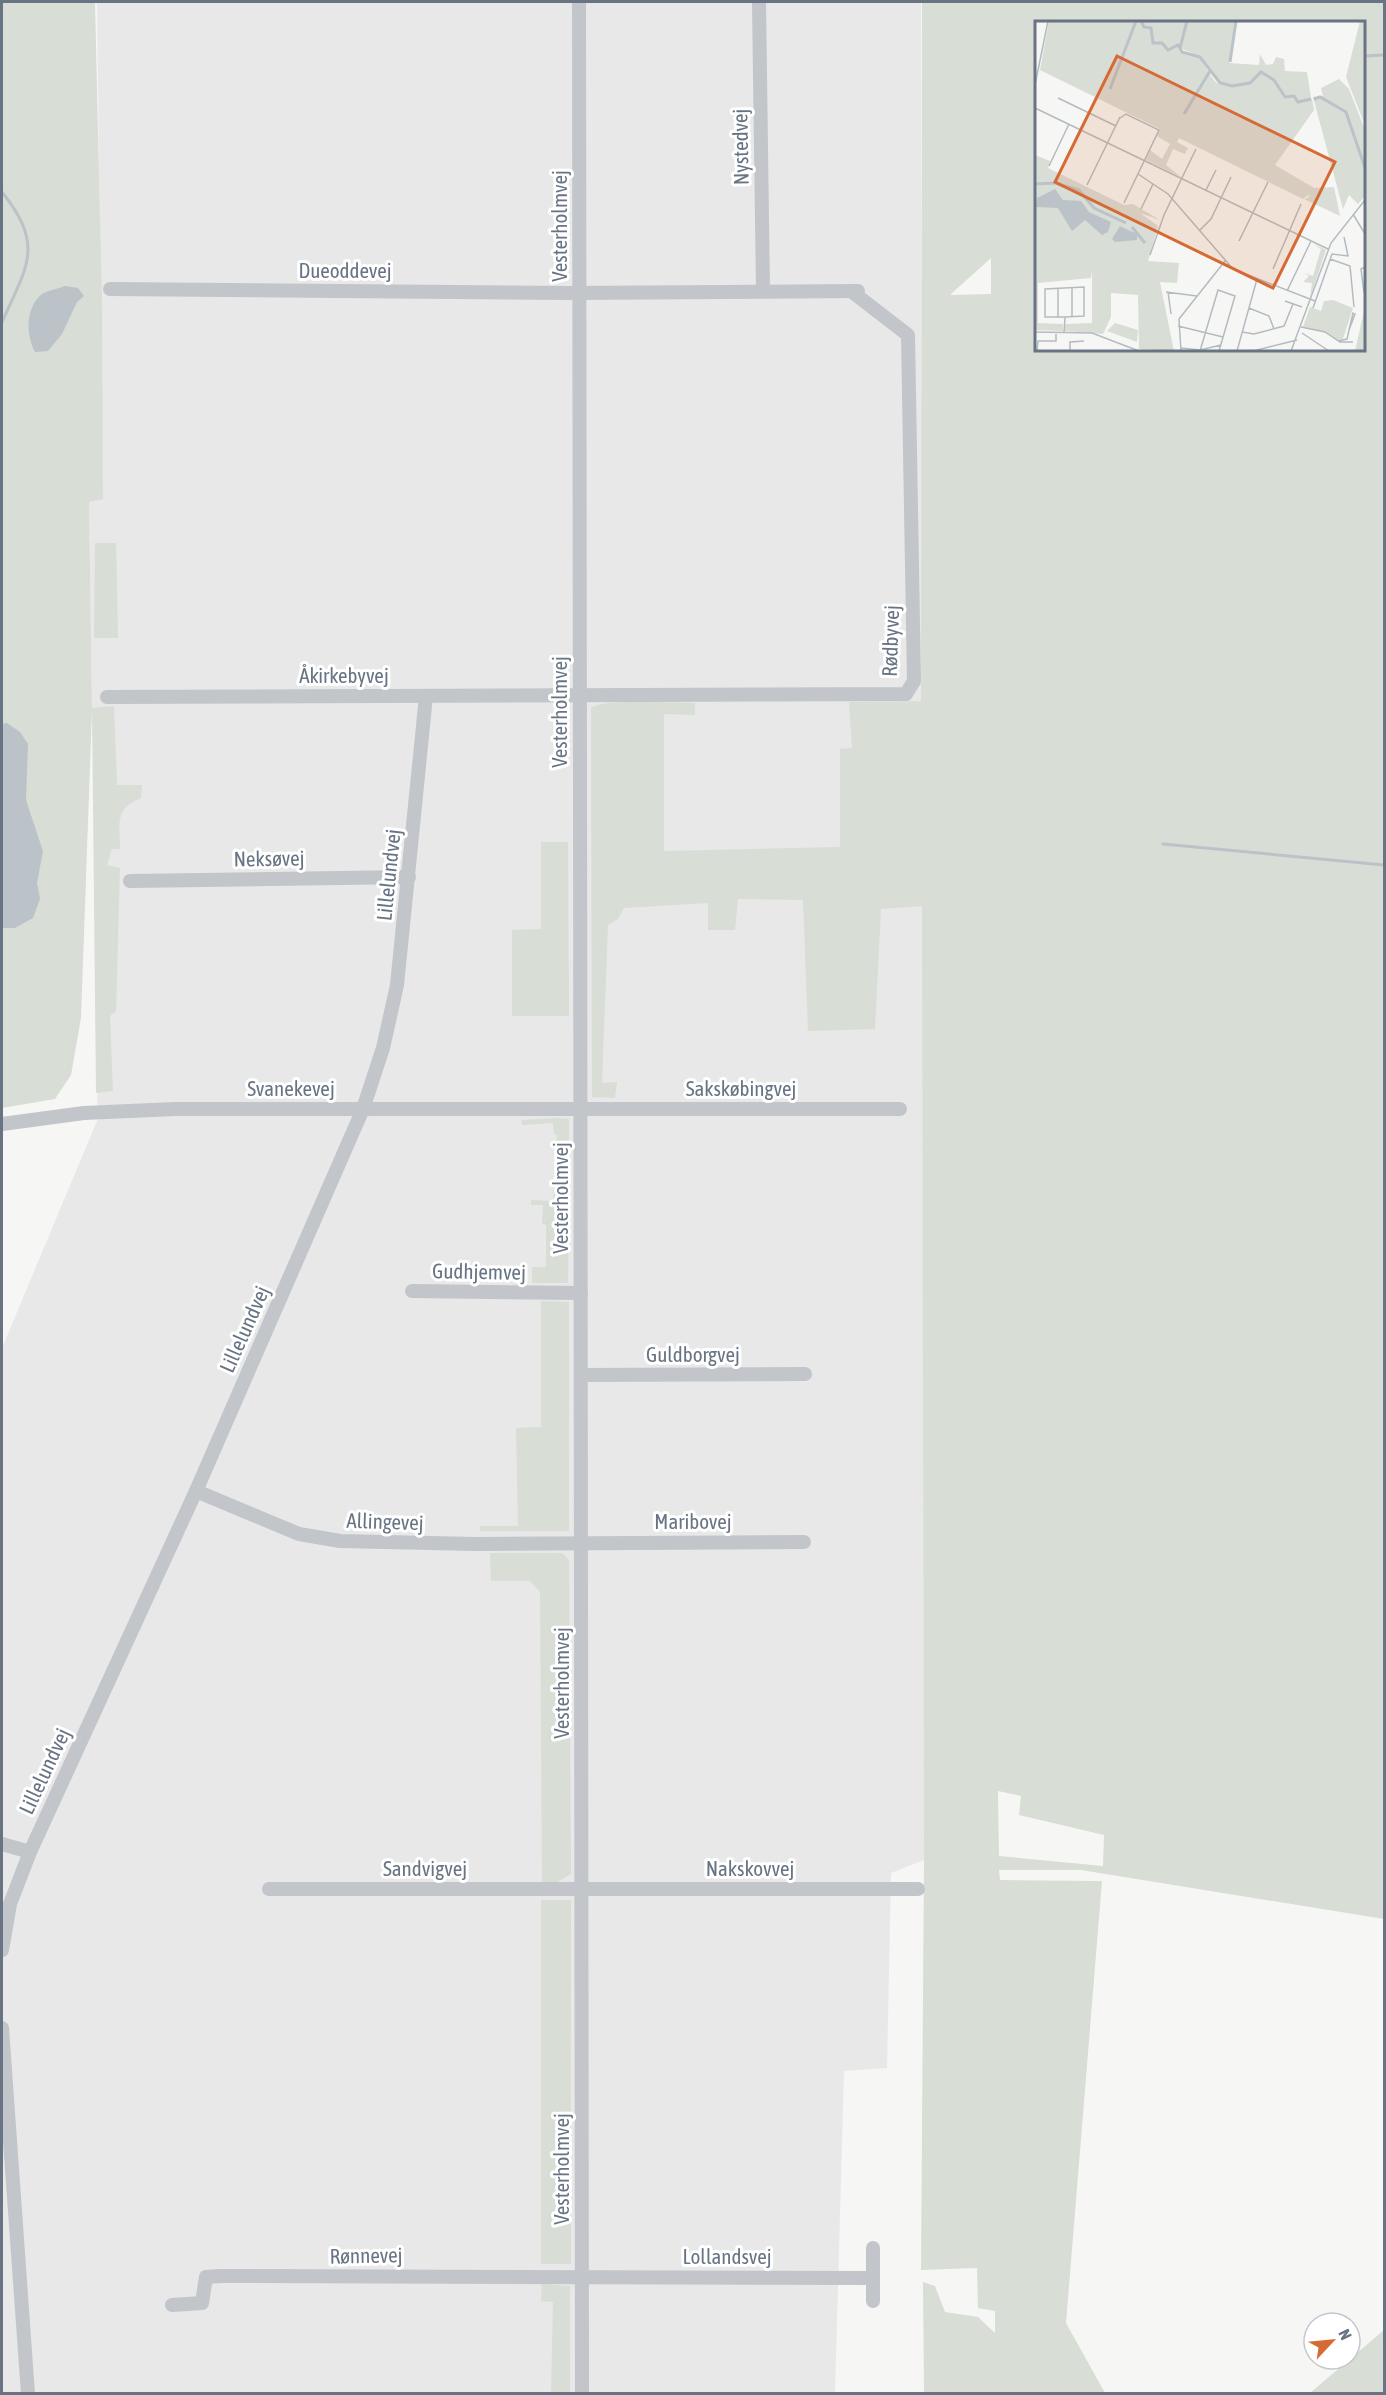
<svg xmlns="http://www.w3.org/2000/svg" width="1386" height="2395" viewBox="0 0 1386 2395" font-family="'Asap Condensed',sans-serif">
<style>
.built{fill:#e7e8e7}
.green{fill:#d8ddd5;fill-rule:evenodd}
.water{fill:#bbc3c9}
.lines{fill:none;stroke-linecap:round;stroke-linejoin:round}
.stream{stroke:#bbc3c9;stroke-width:3}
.minor{stroke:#c2c5c9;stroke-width:14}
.labels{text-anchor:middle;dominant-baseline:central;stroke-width:6;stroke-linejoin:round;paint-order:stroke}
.street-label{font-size:21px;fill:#687483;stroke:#fff}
.inset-river{fill:none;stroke:#bbc3c9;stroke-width:3}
.inset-road{fill:none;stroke:#b4bbc0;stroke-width:1.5}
.view{fill:#d66a35;fill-opacity:0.15;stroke:#d66a35;stroke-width:3}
.inset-edge{fill:none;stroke:#687483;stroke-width:3}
</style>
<rect width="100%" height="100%" fill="#f6f7f4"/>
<polygon class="built" points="97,2 921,2 924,1860 891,1873 887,2068 844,2071 835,2393 2,2394 2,1348 97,1121 103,715 92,714 89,502 103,498"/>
<g class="green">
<path d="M2,2H95L102,304L103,499L89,502L92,708L114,706L117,785H142L141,798C114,809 120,823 120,849H112L107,865L120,868L116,1011L110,1016L113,1091L96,1093L92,710L81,1018L71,1075L55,1099L2,1108Z"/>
<path d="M922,2H1384V1919L1081,1870H999L1000,1880L1102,1881L1066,2323L1105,2393H924L923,2282L935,2286L945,2312L978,2317L995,2333V2311L978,2308L977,2268L921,2270L924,1860L922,906L881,909L875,1029L808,1031L803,900L738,899L735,930H708V903L624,908L618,919L608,925L602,1083L617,1082L615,1098L592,1097L591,708C604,698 675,703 695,703V715L664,714V851L840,847V749L852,748L849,702L921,701ZM1036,22H1364V350H1036ZM991,258V294L951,295V294ZM998,1791L1021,1796L1019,1815L1104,1835L1103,1866L999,1856Z"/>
<polygon points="95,543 116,543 118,638 94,638"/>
<polygon points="541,842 568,842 569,1016 512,1016 512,930 541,929"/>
<polygon points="556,1118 569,1119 568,1283 532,1283 532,1267 546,1267 546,1225 542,1224 543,1205 531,1205 531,1200 553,1201 557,1135 554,1134 553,1123 522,1125 522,1120"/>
<polygon points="541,1301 569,1302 569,1531 480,1531 480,1526 518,1526 516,1428 541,1427"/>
<polygon points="490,1553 562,1553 569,1560 571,1874 557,1882 542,1882 540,1592 530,1581 491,1581"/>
<rect x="541" y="1900" width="30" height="364"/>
<polygon points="542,2284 570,2286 570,2393 551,2393 553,2302 541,2301"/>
<polygon points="1384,2330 1384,2393 1310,2393"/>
</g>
<g class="water">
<path d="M65,286L78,288L84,296L77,302L62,334L48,351L35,352C26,335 25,308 42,294C48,290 58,289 65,286Z"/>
<polygon points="7,723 20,732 28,744 26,800 43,851 37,883 40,899 33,918 15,928 2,928 2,724"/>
</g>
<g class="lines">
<g class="stream">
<polyline points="1364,56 1384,55"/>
<path d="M2,192C45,246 27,266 2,322"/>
<polyline points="1163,844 1384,865"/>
</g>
<g class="minor">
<polyline points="579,2 582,2394"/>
<polyline points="759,2 763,291"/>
<polyline points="110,289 568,293 858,291"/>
<polyline points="107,697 906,694 914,681 908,335 851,291"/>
<polyline points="130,881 409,877"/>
<polyline points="2,1124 84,1113 175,1109 900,1109"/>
<polyline points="412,1291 581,1293"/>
<polyline points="581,1375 805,1374"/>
<polyline points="196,1491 299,1534 340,1541 476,1544 804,1542"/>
<polyline points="2,1844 30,1852"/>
<polyline points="269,1889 918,1889"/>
<polyline points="2,1950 10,1904 30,1852 196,1491 363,1109 383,1048 397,985 426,696"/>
<polyline points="2,2028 28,2394"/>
<polyline points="873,2301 873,2248"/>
<polyline points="172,2305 202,2303 206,2277 221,2276 873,2278"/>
</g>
</g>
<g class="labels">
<g class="street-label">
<text transform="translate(740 147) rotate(-91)">Nystedvej</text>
<text transform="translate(559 226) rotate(-90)">Vesterholmvej</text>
<text x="345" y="270">Dueoddevej</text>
<text transform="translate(890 641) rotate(-88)">Rødbyvej</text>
<text x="344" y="675">Åkirkebyvej</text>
<text transform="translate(559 712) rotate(-90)">Vesterholmvej</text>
<text transform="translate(269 858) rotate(-1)">Neksøvej</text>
<text transform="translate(388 875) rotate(-84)">Lillelundvej</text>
<text x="291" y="1088">Svanekevej</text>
<text x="741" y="1088">Sakskøbingvej</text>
<text transform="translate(560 1198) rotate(-90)">Vesterholmvej</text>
<text transform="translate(479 1271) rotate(1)">Gudhjemvej</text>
<text transform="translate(244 1329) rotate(-66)">Lillelundvej</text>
<text x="693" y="1354">Guldborgvej</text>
<text transform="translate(385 1521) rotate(2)">Allingevej</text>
<text x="693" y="1521">Maribovej</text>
<text transform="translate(561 1683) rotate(-90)">Vesterholmvej</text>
<text transform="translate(44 1771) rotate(-65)">Lillelundvej</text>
<text x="425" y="1868">Sandvigvej</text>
<text x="750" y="1868">Nakskovvej</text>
<text transform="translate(561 2169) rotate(-90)">Vesterholmvej</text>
<text transform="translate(366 2255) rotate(-1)">Rønnevej</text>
<text x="727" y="2256">Lollandsvej</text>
</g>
</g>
<g transform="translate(1035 21)">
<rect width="330" height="330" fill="#f6f7f4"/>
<path d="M14,0H152L143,27L145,31L165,37L178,58L183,63L195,66L179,57L166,36L145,27L153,0H200L194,42L224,44L225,33L231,44L238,43L241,36L249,38L250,50L272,51L276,77L264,80L257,74L251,75L246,69L250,77L258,76L263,82L277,78L279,89L240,144L279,167L299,166L305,195L269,178L273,177L275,173L268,178L144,117L142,121L153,127L150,133L138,128L131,144L146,156L111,139L115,129L127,138L135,123L122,115L125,108L5,49ZM325,0H330V104L311,56ZM304,58L314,68L330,109V175L323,183L314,174L308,188L278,76L288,75L286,67ZM0,134L15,140L13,147L89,184L98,183L125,199L105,192L123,205L113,240L144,242L142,262L125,261L139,330L104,328L103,274L76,272V296L68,313L30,310V303L57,302V248L56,257L3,262V302L28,303V310L0,309ZM277,222L291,229L275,277L277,262L268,261L274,255L269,252L278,255L286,228ZM298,279L318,287L308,318L303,319L291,311L268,306L275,286L286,290L289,280ZM330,289V330H320L329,290ZM80,302L103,309L102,321L72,310Z" fill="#d8ddd5"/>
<path d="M20,168L28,179L46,180L54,191L76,201L73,211L67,214L50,199L37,210L23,187L1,186L2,177ZM85,205L102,213V219L80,221L77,218Z" fill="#bbc3c9"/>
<path class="inset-river" d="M106,0L109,6L116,7L118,22H127L133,29L143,24L147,31L165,36L185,62L197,65L215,62L226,51L239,59L250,76L259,75L263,81L276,78M145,27L152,0M195,41L201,0M75,68L101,0M279,78L285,76L311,91L330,147M149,93L175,50M0,163L20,162L44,169L59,187L91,202M97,206L110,222"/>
<path class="inset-road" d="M0,64L13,0M23,77L81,105M0,87L293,228M85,97L91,93L124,109L89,182M14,145L34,103M103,153L133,173L198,248L280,280M52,164L85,96M171,169L181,149M106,188L118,163M318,193L330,213M165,209L176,198L196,156M204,220L233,161M115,234L129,194L161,128M295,238L315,245L319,286M238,248L266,183M37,266V295M23,267V296M252,270L276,220M131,271L162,275M133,271L136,293M329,272L326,248L330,246M250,280L267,286M214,287L234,295L239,308M278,287L297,233L313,235L309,216M143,305L188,316M266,306L290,311L305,321H318M0,311L57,312L104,330M207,311L219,313L249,305L258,283M29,312L30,296H10V268L49,266V295L30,296M267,312L294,330M303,320L312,318L314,309L318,292L320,293L314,309M146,327L165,329L186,324M2,330L3,320H21V313M35,330V321L49,320M146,330L144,298L190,240M165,330L183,269L200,275L184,330M202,330L222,258M218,330L262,319M256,330L296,222L330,179"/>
<path class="view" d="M82,35L300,141L238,267L20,161Z"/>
<rect width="330" height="330" class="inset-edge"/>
</g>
<rect width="1386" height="2395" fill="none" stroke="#687483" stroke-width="6"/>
<g transform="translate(1332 2341) rotate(64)"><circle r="28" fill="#ffffff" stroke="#c3c7cd" stroke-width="1.5"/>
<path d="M0-4.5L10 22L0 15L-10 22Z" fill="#d66a35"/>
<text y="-9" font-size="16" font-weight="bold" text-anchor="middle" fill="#687483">N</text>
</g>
</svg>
